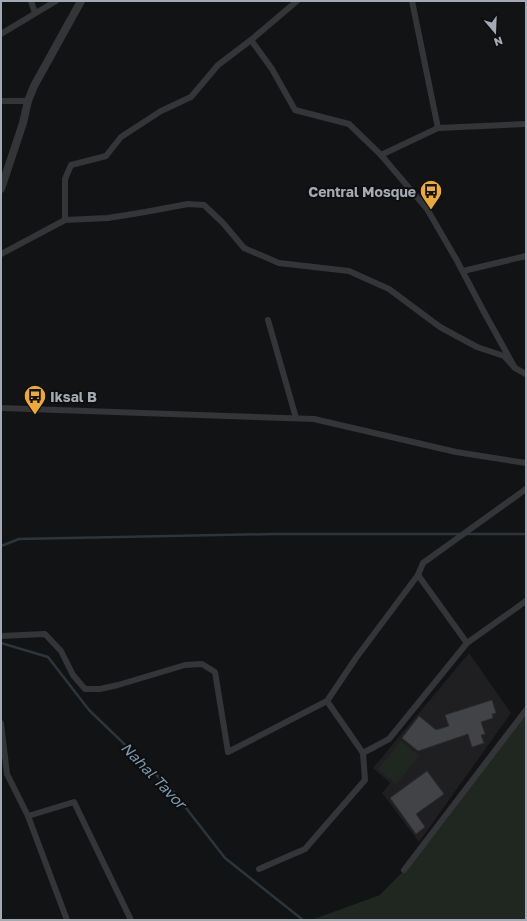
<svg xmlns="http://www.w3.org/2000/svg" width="527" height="921" viewBox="0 0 527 921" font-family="'Golos Text',sans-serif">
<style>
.built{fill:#1f1f21}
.green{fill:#1f2720}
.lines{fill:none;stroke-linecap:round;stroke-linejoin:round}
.stream{stroke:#2c353c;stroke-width:2.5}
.building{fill:#414347;stroke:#2d2d30}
.minor{stroke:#343539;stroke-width:6}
.tertiary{stroke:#343539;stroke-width:8}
.labels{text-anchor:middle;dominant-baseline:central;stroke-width:4;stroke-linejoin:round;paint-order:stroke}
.poi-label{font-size:14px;font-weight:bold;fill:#a4aab4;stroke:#0e0e0f;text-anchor:end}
.water-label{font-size:15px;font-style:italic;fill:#7c98ae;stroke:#0e0e0f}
</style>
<rect width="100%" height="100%" fill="#121314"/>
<polygon class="built" points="469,653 511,713 419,842 382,793 390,783 373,768"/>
<g class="green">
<polygon points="526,708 526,920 311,920 380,895 413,861"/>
<polygon points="401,741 419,756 396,784 378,769"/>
</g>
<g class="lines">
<g class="stream">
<polyline points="467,534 526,534"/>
<polyline points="1,546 19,539 274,534 462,534"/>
<polyline points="1,643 48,657 89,710 172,790 225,858 303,920"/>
</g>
</g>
<g class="building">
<polygon points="492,700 496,713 492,714 493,718 481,722 485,734 481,735 484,743 472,747 468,734 418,751 402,738 419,716 436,730 449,726 445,715"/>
<polygon points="427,771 444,794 416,814 425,827 416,834 390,798"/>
</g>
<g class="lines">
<g class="minor">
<polyline points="31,1 35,13"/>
<polyline points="412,1 438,128"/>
<polyline points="1,34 56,1"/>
<polyline points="251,40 272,69 295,110 349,124 381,155 427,209 456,259 484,312 515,368 526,374"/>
<polyline points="1,101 28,101"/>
<polyline points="381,155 438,128 526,124"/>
<polyline points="65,220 108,218 145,212 188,204 204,205 223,223 244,248 279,263 349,271 389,289 440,327 477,347 504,356 515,368"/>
<polyline points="1,254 65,220 65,179 71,165 106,156 121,137 161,111 191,97 218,65 251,40 297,1"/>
<polyline points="463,271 526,256"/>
<polyline points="268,320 296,418"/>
<polyline points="1,408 314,419 456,452 526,463"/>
<polyline points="418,575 467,643"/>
<polyline points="1,636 45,634 61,651 73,675 85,689 100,689 118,685 185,665 202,664 215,672 228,752 327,701 356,658 418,575 423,563 526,489"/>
<polyline points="1,723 7,774 28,816 67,920"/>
<polyline points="363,753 389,739 467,643 526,601"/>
<polyline points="28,816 74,802 131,920"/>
<polyline points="259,869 305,849 365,780 363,753 327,701"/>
<polyline points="404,870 526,710"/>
</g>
<polyline class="tertiary" points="1,189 23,123 28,101 34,86 81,1"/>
</g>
<defs>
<g id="bus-pin" transform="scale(1.15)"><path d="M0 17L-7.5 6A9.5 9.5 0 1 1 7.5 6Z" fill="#ebaa33" stroke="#0e0e0f"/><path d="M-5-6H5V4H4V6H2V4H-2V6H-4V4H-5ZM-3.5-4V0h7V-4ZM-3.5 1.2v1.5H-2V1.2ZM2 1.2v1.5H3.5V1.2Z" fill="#111"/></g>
</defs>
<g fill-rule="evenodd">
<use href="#bus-pin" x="431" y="191"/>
<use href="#bus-pin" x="35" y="396"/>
</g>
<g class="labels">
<g class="poi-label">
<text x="416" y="191">Central Mosque</text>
<text x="50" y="396" text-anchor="start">Iksal B</text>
</g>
<g class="water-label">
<text transform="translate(154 775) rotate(46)">Nahal Tavor</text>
</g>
</g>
<rect width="527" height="921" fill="none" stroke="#a4aab4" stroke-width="4"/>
<g transform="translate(495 32) rotate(161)" stroke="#0e0e0f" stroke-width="3" paint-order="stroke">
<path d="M0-3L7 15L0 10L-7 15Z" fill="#a4aab4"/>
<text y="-6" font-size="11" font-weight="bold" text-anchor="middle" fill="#a4aab4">N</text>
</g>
</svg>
